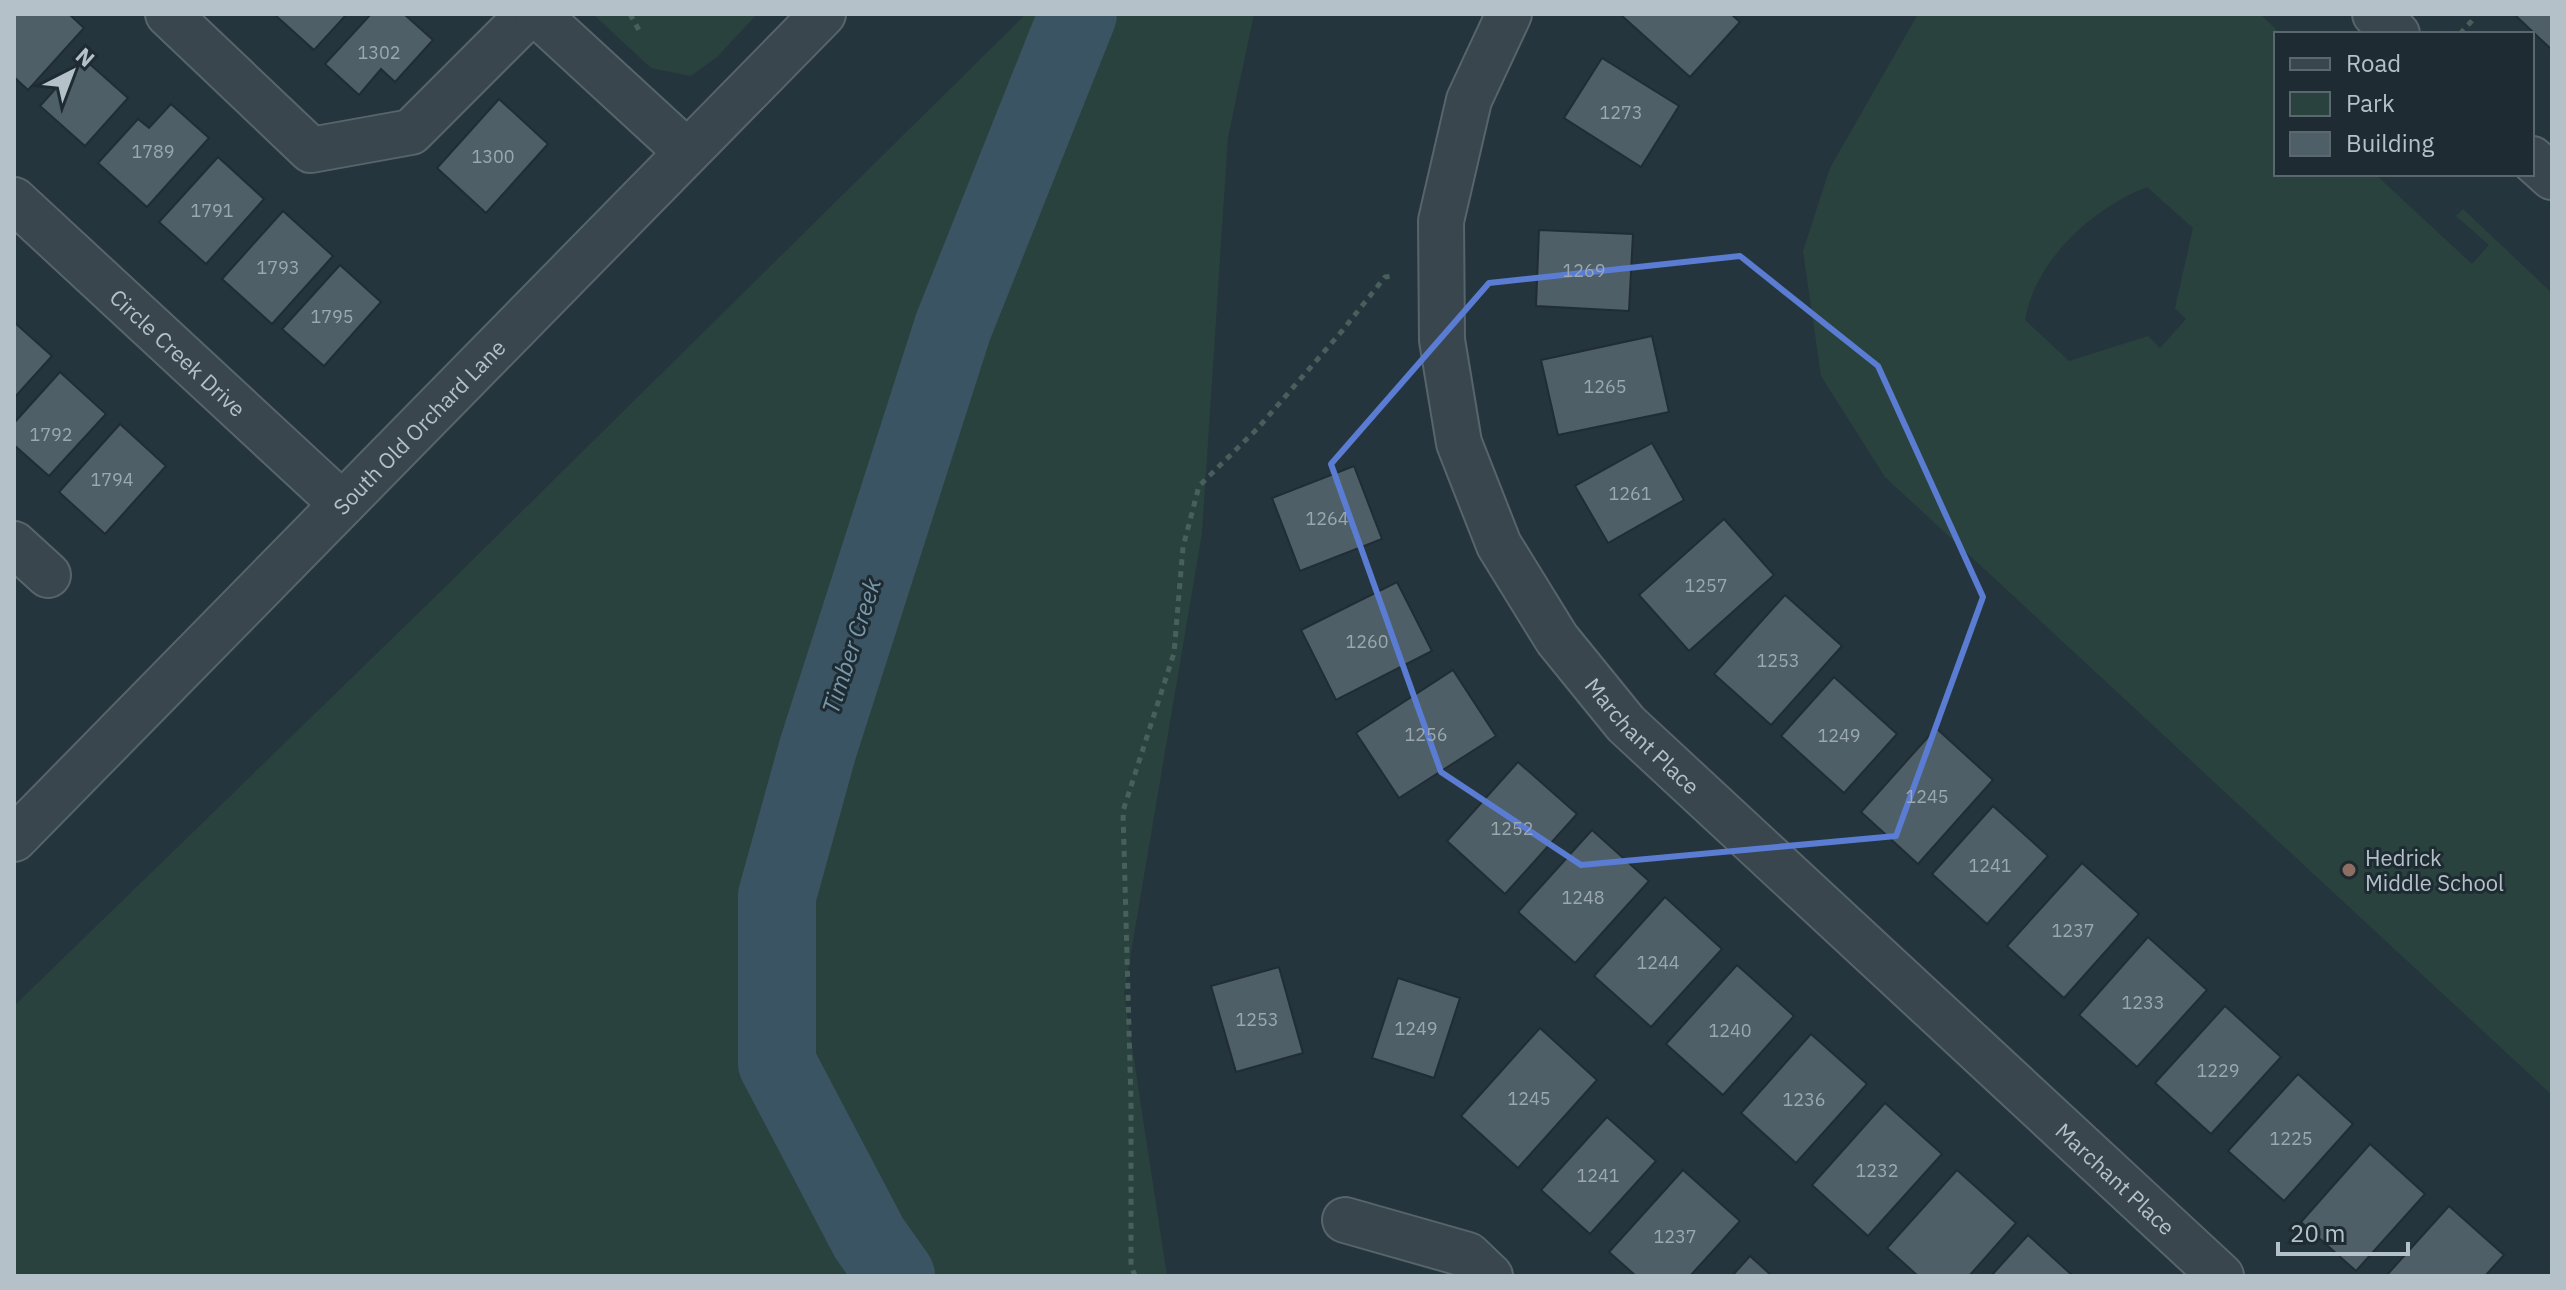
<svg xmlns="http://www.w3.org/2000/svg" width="2566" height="1290" viewBox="0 0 2566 1290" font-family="'IBM Plex Sans',sans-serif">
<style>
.green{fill:#2a423d;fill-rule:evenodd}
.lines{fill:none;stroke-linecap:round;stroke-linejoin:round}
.river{stroke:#3a5463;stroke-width:78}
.building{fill:#4e5f67;stroke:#202d34;stroke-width:2}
.minor-casing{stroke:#57646b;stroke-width:48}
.path{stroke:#495f5b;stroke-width:5;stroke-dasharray:6 6;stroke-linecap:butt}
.minor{stroke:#39464d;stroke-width:44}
.marked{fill:none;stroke:#5a7cd2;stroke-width:6;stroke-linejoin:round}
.education-dot{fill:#8d6e63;stroke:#1e2b32;stroke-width:3}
.labels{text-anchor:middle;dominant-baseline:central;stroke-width:6;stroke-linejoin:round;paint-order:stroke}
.number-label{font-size:18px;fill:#9ba8b0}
.street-label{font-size:22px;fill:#b5c1c8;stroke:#1e2b32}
.poi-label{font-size:22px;fill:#b5c1c8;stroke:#1e2b32;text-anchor:start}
.water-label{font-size:24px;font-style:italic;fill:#7798aa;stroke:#1e2b32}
</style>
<rect width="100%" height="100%" fill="#25353d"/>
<g class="green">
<polygon points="593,14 757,14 717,57 691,76 651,68"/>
<polygon points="1026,14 1254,14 1228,137 1202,533 1124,994 1167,1276 14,1276 14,1006 435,597"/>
<path d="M1918,14H2260L2281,34H2276V174H2375L2472,264L2489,245L2456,216L2463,209L2552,293V1095L1885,477L1821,376L1803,251L1830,168ZM2147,187L2193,228L2175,308L2186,319L2160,348L2148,336L2069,361L2025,320C2035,260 2093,208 2147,187Z"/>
</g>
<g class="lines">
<polyline class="river" points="896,1276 869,1238 777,1063 777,896 818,748 953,327 1078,14"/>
</g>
<g class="building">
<polygon points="14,14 69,14 84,28 28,90 14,77"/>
<polygon points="274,14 347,14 314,50"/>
<polygon points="371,14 404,14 433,40 395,82 381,69 359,95 325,64"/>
<polygon points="1731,14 1740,22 1690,77 1621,15"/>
<polygon points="2514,14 2552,14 2552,50"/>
<polygon points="83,58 128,98 85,146 40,106"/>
<polygon points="1602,58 1679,106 1641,167 1564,118"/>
<polygon points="499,99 548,144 486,213 437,168"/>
<polygon points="171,104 209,138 147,207 98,163 138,119 149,128"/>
<polygon points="218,157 264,199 206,264 159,222"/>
<polygon points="283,211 333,256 272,324 222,279"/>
<polygon points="1539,230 1633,234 1629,311 1536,306"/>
<polygon points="340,265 381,302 324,366 282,329"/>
<polygon points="14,322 52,356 14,398"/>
<polygon points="1652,336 1669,412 1558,435 1541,360"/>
<polygon points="60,372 106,414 49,476 14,445 14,423"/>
<polygon points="120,424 166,466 105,534 59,492"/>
<polygon points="1652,443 1684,500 1608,543 1575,486"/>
<polygon points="1354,466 1382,539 1300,571 1272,498"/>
<polygon points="1724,519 1774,575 1689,651 1639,595"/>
<polygon points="1397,582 1432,651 1336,700 1301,630"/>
<polygon points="1785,595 1842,646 1771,725 1714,674"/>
<polygon points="1453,670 1496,736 1399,798 1356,733"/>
<polygon points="1834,677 1897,734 1844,793 1781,736"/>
<polygon points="1936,728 1993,780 1918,864 1861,812"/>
<polygon points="1518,762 1577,814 1505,894 1447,841"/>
<polygon points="1993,806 2048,856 1987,924 1932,874"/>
<polygon points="1592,830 1649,881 1575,963 1518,912"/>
<polygon points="2082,863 2139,914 2064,998 2007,946"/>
<polygon points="1665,897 1722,949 1651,1027 1594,976"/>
<polygon points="2148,937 2207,990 2137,1067 2079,1015"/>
<polygon points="1737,965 1794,1016 1723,1095 1666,1044"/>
<polygon points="1279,967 1303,1053 1236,1072 1211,986"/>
<polygon points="1398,978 1460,998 1434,1078 1372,1058"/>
<polygon points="2225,1006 2281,1057 2211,1134 2155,1083"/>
<polygon points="1540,1028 1597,1080 1518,1168 1461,1116"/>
<polygon points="1811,1034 1867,1084 1796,1163 1741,1113"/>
<polygon points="2298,1074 2353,1124 2284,1201 2228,1151"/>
<polygon points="1885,1103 1942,1154 1868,1236 1812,1185"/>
<polygon points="1607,1117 1656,1161 1590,1234 1541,1190"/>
<polygon points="2370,1144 2425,1194 2356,1271 2301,1222"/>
<polygon points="1683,1170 1740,1221 1690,1276 1636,1276 1609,1252"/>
<polygon points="1957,1170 2016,1223 1969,1276 1918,1276 1887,1248"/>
<polygon points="2449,1206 2504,1255 2485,1276 2386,1276"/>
<polygon points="2028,1235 2073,1276 1991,1276"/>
<polygon points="1750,1256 1772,1276 1732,1276"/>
</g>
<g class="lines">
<g class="minor-casing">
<g id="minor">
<polyline points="168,14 311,150 411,132 529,14"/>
<polyline points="537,14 687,152"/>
<path id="s1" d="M1509,14L1469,100L1441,221L1442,340L1459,443L1499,545L1557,639L1626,724L2221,1276"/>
<polyline points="2375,14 2397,34"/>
<polyline points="2532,159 2552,177"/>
<path id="s2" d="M14,200L342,504"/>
<polyline points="14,544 48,575"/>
<path id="s3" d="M14,839L823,14"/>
<polyline points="1345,1220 1468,1255 1490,1276"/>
</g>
</g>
<g class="path">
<polyline points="630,14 640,32"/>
<polyline points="2460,34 2476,16"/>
<polyline points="1135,1276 1131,1266 1131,1102 1123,811 1174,653 1183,547 1199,486 1258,428 1342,331 1385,277 1394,276"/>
</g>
<use href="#minor" class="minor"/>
</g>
<path class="marked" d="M1740,256L1878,366L1983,597L1896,836L1581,865L1441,772L1331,464L1489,283Z"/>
<circle class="education-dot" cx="2349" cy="870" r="8"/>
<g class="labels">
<g class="number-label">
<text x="379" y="52">1302</text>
<text x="1621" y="112">1273</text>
<text x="153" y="151">1789</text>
<text x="493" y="156">1300</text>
<text x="212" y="210">1791</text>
<text x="278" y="267">1793</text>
<text x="1584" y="270">1269</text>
<text x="332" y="316">1795</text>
<text x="1605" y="386">1265</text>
<text x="51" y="434">1792</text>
<text x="112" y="479">1794</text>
<text x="1630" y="493">1261</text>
<text x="1327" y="518">1264</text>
<text x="1706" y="585">1257</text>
<text x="1367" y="641">1260</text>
<text x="1778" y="660">1253</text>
<text x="1426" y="734">1256</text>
<text x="1839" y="735">1249</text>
<text x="1927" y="796">1245</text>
<text x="1512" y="828">1252</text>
<text x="1990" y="865">1241</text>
<text x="1583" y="897">1248</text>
<text x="2073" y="930">1237</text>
<text x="1658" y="962">1244</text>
<text x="2143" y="1002">1233</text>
<text x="1257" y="1019">1253</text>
<text x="1416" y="1028">1249</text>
<text x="1730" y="1030">1240</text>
<text x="2218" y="1070">1229</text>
<text x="1529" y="1098">1245</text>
<text x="1804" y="1099">1236</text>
<text x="2291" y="1138">1225</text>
<text x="1877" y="1170">1232</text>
<text x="1598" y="1175">1241</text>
<text x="1675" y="1236">1237</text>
</g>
<g class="street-label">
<text stroke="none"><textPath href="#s2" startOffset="224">Circle Creek Drive</textPath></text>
<text stroke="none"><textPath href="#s3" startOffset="578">South Old Orchard Lane</textPath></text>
<text stroke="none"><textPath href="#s1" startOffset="792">Marchant Place</textPath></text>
<text stroke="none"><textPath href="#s1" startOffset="1440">Marchant Place</textPath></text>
</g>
<g class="poi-label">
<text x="2365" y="857">Hedrick<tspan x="2365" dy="25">Middle School</tspan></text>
</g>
<g class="water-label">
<text transform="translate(851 646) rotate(-72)">Timber Creek</text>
</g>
</g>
<rect width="2566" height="1290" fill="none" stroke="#b5c1c8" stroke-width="32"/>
<rect x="2274" y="32" width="260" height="144" fill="#1e2b32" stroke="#5a676e" stroke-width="2"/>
<rect x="2290" y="58" width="40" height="12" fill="#39464d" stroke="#5a676e" stroke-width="2"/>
<text x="2346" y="72" font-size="24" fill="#b5c1c8">Road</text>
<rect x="2290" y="92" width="40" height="24" fill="#2a423d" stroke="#5a676e" stroke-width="2"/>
<text x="2346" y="112" font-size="24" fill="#b5c1c8">Park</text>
<rect x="2290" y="132" width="40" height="24" fill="#4e5f67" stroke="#5a676e" stroke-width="2"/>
<text x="2346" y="152" font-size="24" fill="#b5c1c8">Building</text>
<g transform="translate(72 72) rotate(42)" stroke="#1e2b32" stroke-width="6" paint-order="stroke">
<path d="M0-6L14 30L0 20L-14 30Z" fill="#b5c1c8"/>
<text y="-12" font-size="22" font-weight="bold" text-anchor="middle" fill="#b5c1c8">N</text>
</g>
<path d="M2278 1242v12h130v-12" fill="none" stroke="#b5c1c8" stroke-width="4"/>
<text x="2290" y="1242" font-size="24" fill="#b5c1c8" stroke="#1e2b32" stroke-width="6" paint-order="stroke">20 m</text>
</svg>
